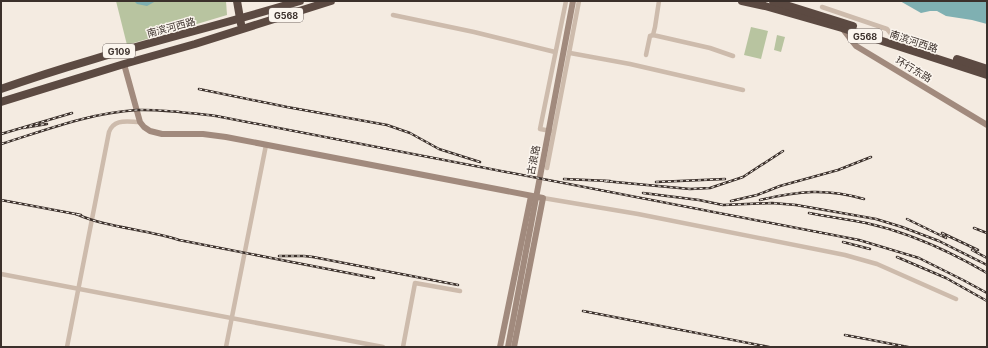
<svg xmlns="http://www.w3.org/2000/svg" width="988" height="348" viewBox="0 0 988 348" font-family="Inter,'Noto Sans SC',sans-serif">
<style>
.green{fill:#b8c4a0}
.water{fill:#7fb0b2}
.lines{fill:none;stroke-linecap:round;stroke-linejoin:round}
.street{stroke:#cdbbac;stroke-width:4.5}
.secondary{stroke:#a18a7d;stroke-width:6}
.highway{stroke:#5c4a42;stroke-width:8}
.rail-casing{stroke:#3b302b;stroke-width:2.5}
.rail{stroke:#fbf5ee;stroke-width:1;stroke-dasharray:3;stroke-linecap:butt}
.labels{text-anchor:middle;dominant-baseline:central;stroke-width:3;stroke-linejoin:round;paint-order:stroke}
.shield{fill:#fbf5ee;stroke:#756b66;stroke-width:1}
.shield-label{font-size:9px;font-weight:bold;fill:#3b302b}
.street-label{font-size:10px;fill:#3b302b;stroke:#fbf5ee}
</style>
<rect width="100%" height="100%" fill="#f4ebe1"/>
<g class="green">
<polygon points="116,1 226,1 227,15 127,45"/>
<polygon points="751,27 768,31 761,59 744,55"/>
<polygon points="777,35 785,37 781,52 774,50"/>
</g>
<g class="water">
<polygon points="134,1 156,1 147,6 137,4"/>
<polygon points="900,1 987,1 987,24 972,20 946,16 937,11 930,11 921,13"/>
</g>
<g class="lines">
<g class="street">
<polyline points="659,1 655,27 653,35 710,48 733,56"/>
<polyline points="822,7 887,29 896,40"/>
<polyline points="393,15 474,32 555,52"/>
<polyline points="570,53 630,64 743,90"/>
<polyline points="646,55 650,36 653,35"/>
<polyline points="551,131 540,129 566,1"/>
<polyline points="547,168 579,1"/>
<polyline points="543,198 638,214 845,255 877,264 956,299"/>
<polyline points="1,274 383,347"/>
<path d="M67,347L109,132C114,118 128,122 140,122"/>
<polyline points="226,347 266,145"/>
<polyline points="403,347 415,283 460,291"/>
</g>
<g class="secondary">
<polyline points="842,28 856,46 987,125"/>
<polyline points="124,64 140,122 144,127 150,131 162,134 203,134 226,137 543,198 514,347"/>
<polyline points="500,347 531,196"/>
<polyline points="508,347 573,1"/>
</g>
<g class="highway">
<polyline points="237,1 241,24"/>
<polyline points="742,1 765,6 842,28 987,75"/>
<polyline points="773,1 853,26"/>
<polyline points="957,59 987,69"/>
<path d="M1,89C99,54 201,31 300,1"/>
<polyline points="1,102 124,64 195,44 331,1"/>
</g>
<g class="rail-casing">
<g id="rail">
<polyline points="199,89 287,107 387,125 410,133 439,149 480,162"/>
<polyline points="23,128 47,124"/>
<polyline points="1,134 72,113"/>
<path d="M1,144C46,130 89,113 137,110C163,109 190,113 216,116L859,240L919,258L963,280L987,293"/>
<polyline points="564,179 610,181"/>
<polyline points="604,181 690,189 710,188 743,177 783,151"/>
<polyline points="656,182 725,179"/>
<polyline points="643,193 699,200 723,205 772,203 796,205 876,219 902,227 939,241 987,265"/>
<polyline points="1,200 81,215"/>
<path d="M760,200C798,191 826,188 864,199"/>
<polyline points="731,201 757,195 780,186 838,170 871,157"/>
<path d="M809,213C828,217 847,219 866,223C907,232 951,252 987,273"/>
<path d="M76,214C108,228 145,229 179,240L374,278"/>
<polyline points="907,219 946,238"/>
<polyline points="974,228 987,233"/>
<polyline points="942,233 978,250"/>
<polyline points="843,242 870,249"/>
<polyline points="972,250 987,258"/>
<polyline points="279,256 304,256 313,257 458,285"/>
<polyline points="897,257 946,278 987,301"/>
<polyline points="583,311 769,347"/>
<polyline points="845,335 908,347"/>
</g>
</g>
<use href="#rail" class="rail"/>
</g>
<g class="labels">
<g class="shield">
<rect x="269" y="8" width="34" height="14" rx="3"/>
<rect x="848" y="29" width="34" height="14" rx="3"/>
<rect x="103" y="44" width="32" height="14" rx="3"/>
</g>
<g class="shield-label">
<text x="286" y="15">G568</text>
<text x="865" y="36">G568</text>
<text x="119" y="51">G109</text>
</g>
<g class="street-label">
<text transform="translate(171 27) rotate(-15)">南滨河西路</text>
<text transform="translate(914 41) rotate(18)">南滨河西路</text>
<text transform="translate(914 69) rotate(31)">环行东路</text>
<text transform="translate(533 160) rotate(-79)">古浪路</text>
</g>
</g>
<rect width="988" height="348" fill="none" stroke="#3b302b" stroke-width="4"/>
</svg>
